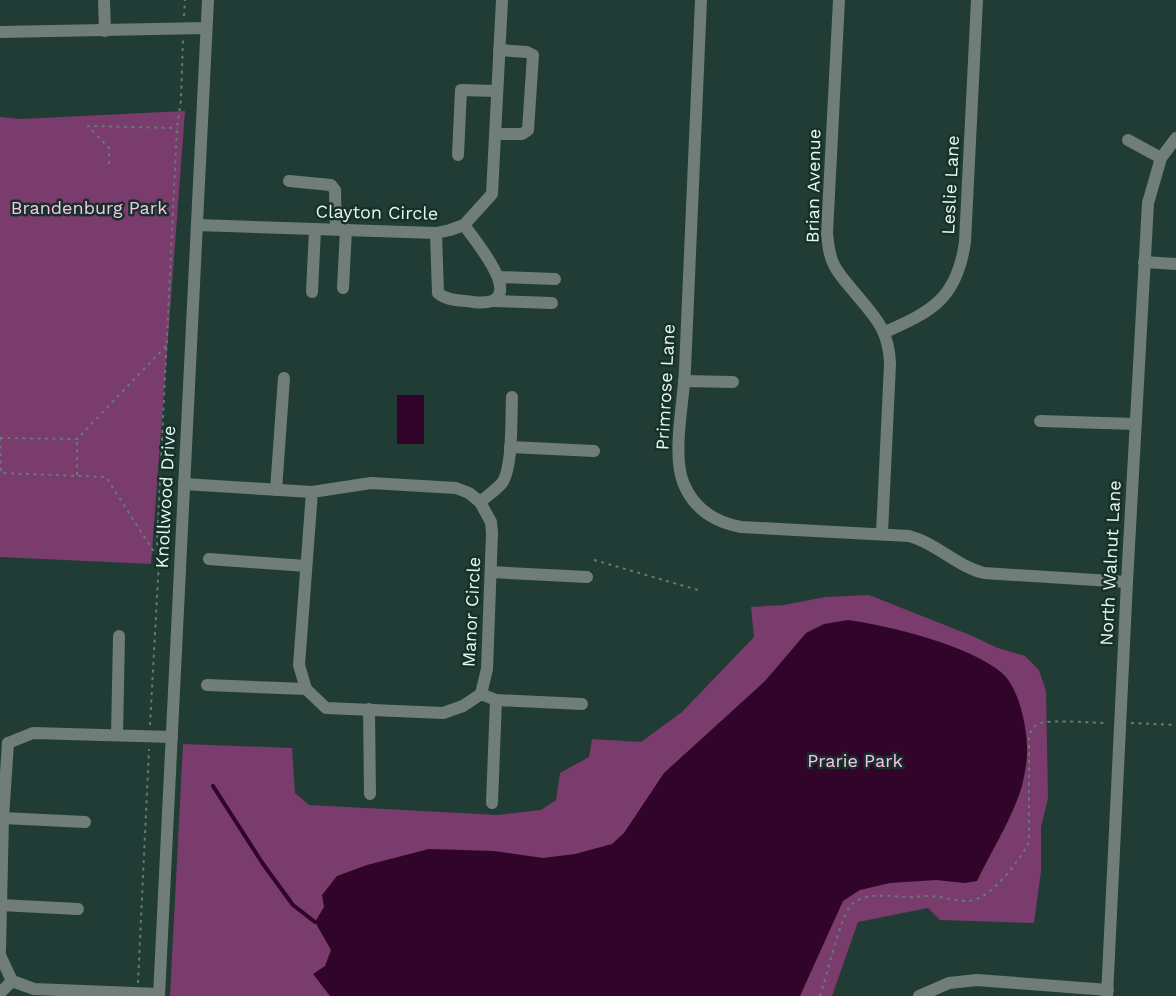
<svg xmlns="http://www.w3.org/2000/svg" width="1176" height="996" viewBox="0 0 1176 996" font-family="'Work Sans',sans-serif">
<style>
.green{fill:#793c6d}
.water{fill:#31052a}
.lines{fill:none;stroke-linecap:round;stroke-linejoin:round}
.stream{stroke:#31052a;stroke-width:4}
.path{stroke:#647b74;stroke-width:2;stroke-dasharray:3 4.5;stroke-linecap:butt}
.minor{stroke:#707d78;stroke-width:12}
.labels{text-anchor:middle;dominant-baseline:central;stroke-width:5;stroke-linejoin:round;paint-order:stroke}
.street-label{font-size:18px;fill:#e7f6f1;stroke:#17312a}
.park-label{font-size:18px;fill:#fac3ec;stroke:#17312a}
</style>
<rect width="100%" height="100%" fill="#213c34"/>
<g class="green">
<polygon points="185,111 151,564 0,557 0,117 21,119"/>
<polygon points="869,595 970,635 998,648 1025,656 1039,670 1046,691 1048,798 1041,827 1041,871 1034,923 940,920 928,908 858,922 832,996 170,996 183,744 292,748 295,793 309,805 498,815 541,810 556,800 560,773 589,757 592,739 641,742 682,712 754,637 751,607 784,605 825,597"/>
</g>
<g class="water">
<rect x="397" y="395" width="27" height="49"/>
<path d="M848,620C890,626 969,645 1002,673C1020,689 1028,731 1027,754C1027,764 1024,776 1022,786C1012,819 992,850 977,881L965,883L936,880L890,883L860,890L843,901L800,996H330L313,974L325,966L331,950L315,922L324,907L322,895L337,876L367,865L429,849L494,851L543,858L575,854L612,844L624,833L664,773L765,681L806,633L824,624Z"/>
</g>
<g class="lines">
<polyline class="stream" points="213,786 263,864 293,905 315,922"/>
<g class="path">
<polyline points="184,16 185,0"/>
<polyline points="109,164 109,148 88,126 177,128"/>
<polyline points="0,438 1,473 106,477 158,558"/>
<polyline points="0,438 77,439 166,346"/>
<polyline points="77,475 77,439"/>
<polyline points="594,560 698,590"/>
<polyline points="1131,723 1176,725"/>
<polyline points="150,725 159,561 157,543 177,128 181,100 183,39"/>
<polyline points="138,983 149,749"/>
<path d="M820,996C826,978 841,915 851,905C865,892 888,896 904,897C911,898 919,896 927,896C941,896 955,901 968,901C991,900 1019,861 1029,842V735C1031,730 1033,727 1038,724C1050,719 1092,723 1107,723"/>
</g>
<g class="minor">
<polyline points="104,0 105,31"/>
<path d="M701,0C696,123 690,246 685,369C684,400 672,453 683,482C693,508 714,522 741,527L909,536C936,543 956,566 984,573L1127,582"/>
<path d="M839,0L827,233C828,244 829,255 834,265C838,273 844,280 850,287C872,314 889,327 890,364L882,533"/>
<polyline points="0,32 206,28"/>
<polyline points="496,134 522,134 528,130 533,55 527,52 499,50"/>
<polyline points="1128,140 1161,158"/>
<polyline points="458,155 461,90 497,91"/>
<polyline points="289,181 331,185 335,190 336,229"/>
<polyline points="197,225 436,233 450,230 464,225 492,194 502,0"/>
<path d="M436,233L438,293C447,301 461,300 473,302C533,309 477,243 464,225"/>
<polyline points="1144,262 1176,264"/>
<polyline points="498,277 555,279"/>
<polyline points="343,288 346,229"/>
<polyline points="312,292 315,229"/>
<polyline points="494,301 552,303"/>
<path d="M885,332C933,311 957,298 965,242L977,0"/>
<polyline points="684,381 733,382"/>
<polyline points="1040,421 1135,424"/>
<polyline points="510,447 594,451"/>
<polyline points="184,484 312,492 371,483 456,488 469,493 480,502 491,522 492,533 487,669 481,694 463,706 443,713 326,708 306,689 299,665 312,492"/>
<polyline points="276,490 284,378"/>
<path d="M480,502C487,496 496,490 502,483C513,468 511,417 512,397"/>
<polyline points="209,559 306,566"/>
<polyline points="491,572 587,577"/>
<polyline points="207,685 306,689"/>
<polyline points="481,694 496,700 582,704"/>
<polyline points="369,709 370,794"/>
<polyline points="117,735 119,636"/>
<polyline points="8,743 33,733 172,737"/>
<polyline points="492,803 496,700"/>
<polyline points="3,818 85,822"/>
<polyline points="0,905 78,909"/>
<polyline points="0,950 3,818 8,743"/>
<polyline points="0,955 12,981 34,989 159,994"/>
<polyline points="0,993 12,981"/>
<polyline points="159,996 208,0"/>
<polyline points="919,996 949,983 977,980 1108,990"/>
<polyline points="1107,996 1127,582 1148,203 1161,158 1176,138"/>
</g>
</g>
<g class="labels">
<g class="street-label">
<text transform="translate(950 185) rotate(-87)">Leslie Lane</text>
<text transform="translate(813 186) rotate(-89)">Brian Avenue</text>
<text transform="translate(377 212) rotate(1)">Clayton Circle</text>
<text transform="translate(665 387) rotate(-87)">Primrose Lane</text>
<text transform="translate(165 497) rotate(-87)">Knollwood Drive</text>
<text transform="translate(1110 563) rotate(-87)">North Walnut Lane</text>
<text transform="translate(471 612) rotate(-87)">Manor Circle</text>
</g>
<g class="park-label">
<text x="89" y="207">Brandenburg Park</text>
<text x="855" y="760">Prarie Park</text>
</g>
</g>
</svg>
